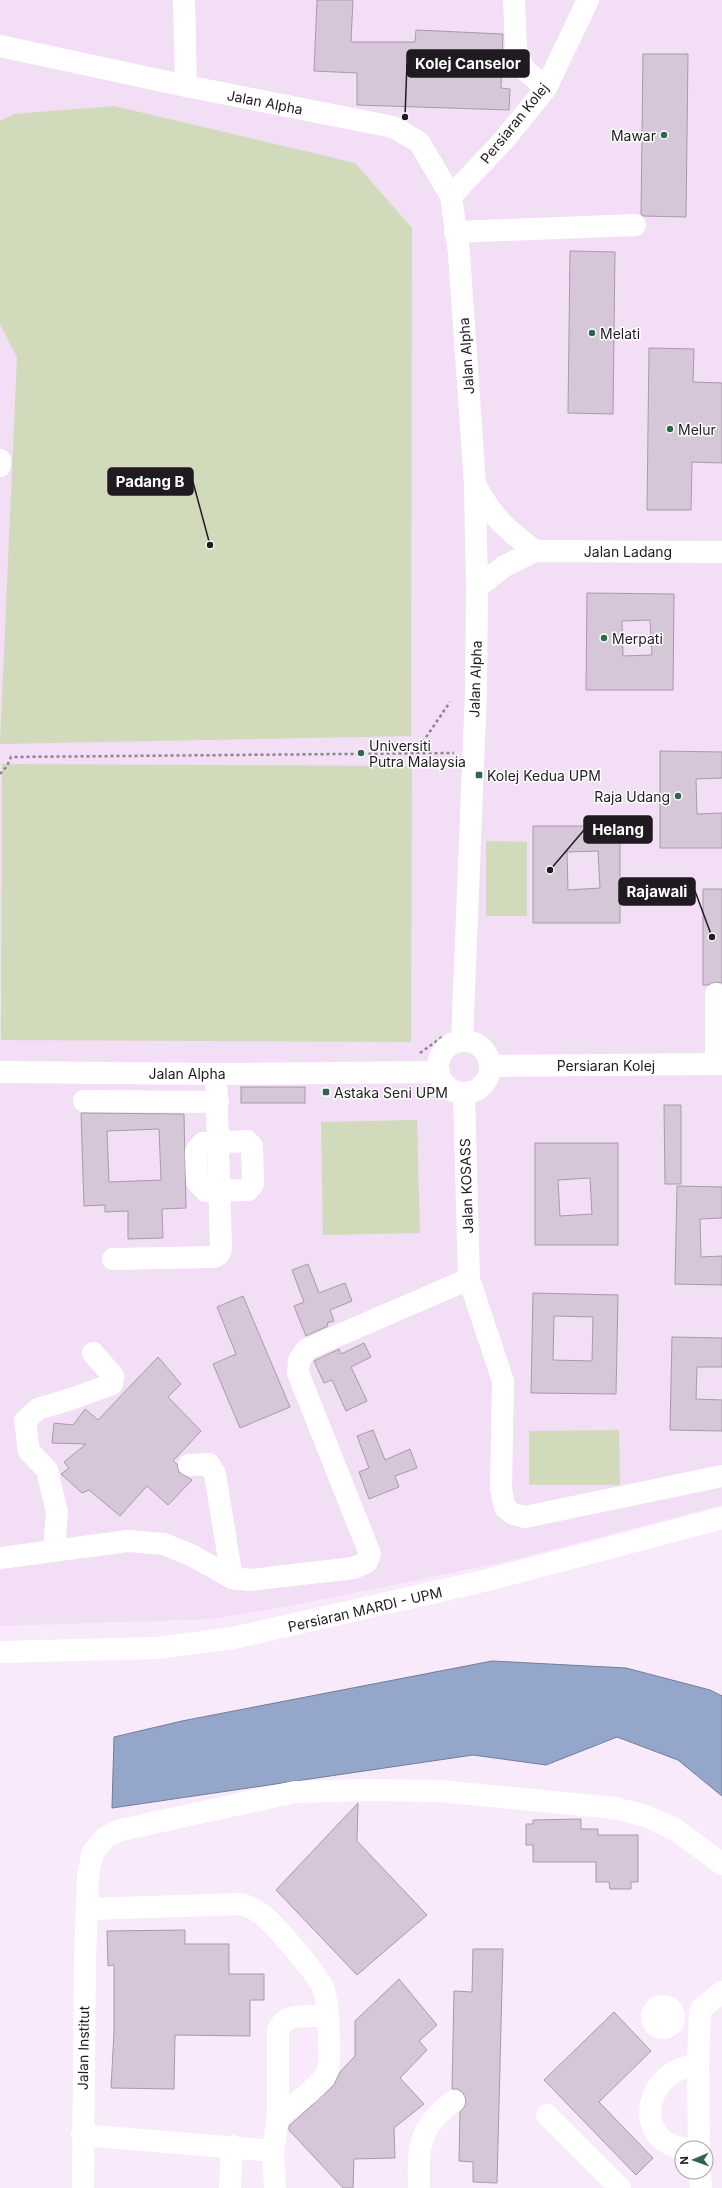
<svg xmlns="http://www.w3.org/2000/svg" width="722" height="2188" viewBox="0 0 722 2188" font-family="Inter,sans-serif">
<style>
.built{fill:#f2def5}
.green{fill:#d1daba}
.water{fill:#94a7ca;stroke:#717d97}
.building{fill:#d5c7d7;stroke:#a89aaa;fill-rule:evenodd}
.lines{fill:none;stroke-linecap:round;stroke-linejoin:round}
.path{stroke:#8d848f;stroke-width:2.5;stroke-dasharray:3 3;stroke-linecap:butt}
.minor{stroke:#fff;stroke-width:22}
.poi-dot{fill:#30664d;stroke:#fff;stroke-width:1.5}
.labels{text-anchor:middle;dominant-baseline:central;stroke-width:3;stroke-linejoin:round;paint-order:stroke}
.street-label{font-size:14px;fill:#201b21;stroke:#fff}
.poi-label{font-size:14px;fill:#201b21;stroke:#fff;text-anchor:start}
.leader{fill:none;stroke:#201b21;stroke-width:1.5}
.callout-dot{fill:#201b21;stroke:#fff;stroke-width:1.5}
.callout{fill:#201b21;stroke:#201b21;stroke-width:1.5}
.callout-label{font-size:15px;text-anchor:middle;font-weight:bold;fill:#fff}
</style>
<rect width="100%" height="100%" fill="#f8eafa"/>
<polygon class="built" points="0,0 722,0 722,1505 504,1562 290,1606 213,1619 0,1626"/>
<g class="green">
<polygon points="114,106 355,163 412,228 411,736 0,744 17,357 0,324 0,121 14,114"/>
<polygon points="2,764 412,766 411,1042 1,1040"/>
<polygon points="486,841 527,842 527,916 486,916"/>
<polygon points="417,1120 420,1233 323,1235 321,1122"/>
<polygon points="619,1430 620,1485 529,1485 529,1431"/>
</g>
<polygon class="water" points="492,1661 626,1668 710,1690 722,1696 722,1796 678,1760 617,1737 546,1765 473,1755 112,1808 114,1737 182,1721"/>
<g class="building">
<polygon points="317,0 353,0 351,42 415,42 416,30 503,34 501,88 510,89 509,110 357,105 357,73 314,71"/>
<polygon points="643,54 688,54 686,217 643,216 641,214"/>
<polygon points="570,251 615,252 613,414 568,413"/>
<polygon points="649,348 694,349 693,382 722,383 722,463 692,462 691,510 647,510"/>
<path d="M587,593L674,594L673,690H586ZM650,620L652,655L623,656L622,621Z"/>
<polygon points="660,751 722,752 722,778 696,779 697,814 722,813 722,848 660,848"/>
<path d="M533,826H620V923H533ZM598,851L600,888L568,890L567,852Z"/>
<polygon points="703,889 722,889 722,983 716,982 708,985 703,985"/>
<rect x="241" y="1087" width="64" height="16"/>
<polygon points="664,1105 681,1105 681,1184 665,1184"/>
<path d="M81,1113L184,1114L186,1208L162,1209L163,1238L128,1239V1211L105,1212V1205L84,1206ZM159,1129L161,1180L109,1182L107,1131Z"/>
<path d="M535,1143H618V1245H535ZM590,1178L592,1214L560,1216L558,1180Z"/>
<polygon points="677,1186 722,1187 722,1218 700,1219 701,1257 722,1256 722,1285 675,1284"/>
<polygon points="308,1264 319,1293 345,1283 352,1301 330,1310 334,1321 327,1323 328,1326 306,1336 294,1306 304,1302 292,1270"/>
<path d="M533,1293L618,1295L616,1394L531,1393ZM554,1316L593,1317L592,1361L553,1360Z"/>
<polygon points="243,1296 290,1407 240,1428 213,1364 236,1354 217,1307"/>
<polygon points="672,1337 722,1338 722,1367 697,1367 696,1399 722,1400 722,1431 670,1430"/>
<polygon points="364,1343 371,1357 351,1367 367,1401 346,1411 332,1380 324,1383 314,1361 339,1349 341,1354"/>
<polygon points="158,1357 181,1384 168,1397 201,1431 173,1461 177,1464 179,1472 192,1480 168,1505 147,1486 120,1516 89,1490 82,1493 61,1474 69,1468 64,1462 86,1444 52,1443 54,1423 73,1425 85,1409 98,1420"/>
<polygon points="373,1430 385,1460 410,1449 417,1468 395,1476 399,1487 369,1499 359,1472 369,1468 357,1436"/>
<polygon points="358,1803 357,1841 427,1915 357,1975 276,1890"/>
<polygon points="581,1819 581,1829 598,1829 598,1835 638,1835 638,1882 631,1882 631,1889 610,1889 609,1882 596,1882 596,1862 533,1862 533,1845 526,1845 526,1824 533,1824 533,1820"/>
<polygon points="185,1930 185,1944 229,1944 229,1974 264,1974 264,2000 250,2000 250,2036 175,2035 174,2089 111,2088 114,2032 114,1965 108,1966 107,1931"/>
<polygon points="473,1949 503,1949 497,2183 473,2182 473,2162 459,2161 460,2112 465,2106 466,2100 463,2093 458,2089 452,2089 454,1991 472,1992"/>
<polygon points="399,1979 437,2025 419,2041 427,2050 400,2078 424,2104 394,2128 395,2158 354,2159 353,2188 343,2188 289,2130 289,2126 334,2085 340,2072 355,2056 355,2021"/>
<polygon points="614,2012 651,2051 599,2102 653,2158 636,2175 544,2080"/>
</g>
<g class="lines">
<g class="path">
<polyline points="416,752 450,702"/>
<polyline points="0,774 7,766 11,757 454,753"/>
<polyline points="420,1053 442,1037"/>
</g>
<g class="minor">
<polyline points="184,0 186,86"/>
<polyline points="514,0 516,48 523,68 546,88"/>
<polyline points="0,46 186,86 393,127 419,142 451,196 459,253 475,484 477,588 476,691 462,1041"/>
<polyline points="451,196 504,140 546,88 588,0"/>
<polyline points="455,232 635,225"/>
<polyline points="0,460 0,466"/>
<path d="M476,486C494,519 505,528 535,551"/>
<polyline points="477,588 503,567 535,551 722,552"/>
<circle cx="464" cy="1067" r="26"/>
<polyline points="716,1064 716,994"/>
<polyline points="490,1066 722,1064"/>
<polyline points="0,1072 216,1074 439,1072"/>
<polyline points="464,1093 469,1279 503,1381 501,1489 505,1508 513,1514 525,1517 722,1476"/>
<polyline points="84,1101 218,1102"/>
<polygon points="247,1141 252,1146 253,1184 248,1190 206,1191 197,1182 196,1151 203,1143"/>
<polyline points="113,1259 214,1257 219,1254 221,1249 216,1074"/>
<polyline points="189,1465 209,1464 215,1474 232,1578"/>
<polyline points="54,1550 57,1512 47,1470 29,1451 25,1421 38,1409 74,1398 112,1384 113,1376 93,1353"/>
<polyline points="0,1558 128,1541 164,1544 191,1555 232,1578 250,1580 354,1568 367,1562 370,1554 298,1373 299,1360 307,1349 469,1279"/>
<polyline points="0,1652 157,1648 233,1638 488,1580 722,1518"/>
<path d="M87,1909L242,1904C250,1907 258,1910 265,1917C277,1927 320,1977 324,1990C328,2004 332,2060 327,2072C322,2085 290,2108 278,2117"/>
<circle cx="663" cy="2017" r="11"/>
<path d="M698,2063C685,2067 672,2071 663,2081C646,2099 644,2131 669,2144C678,2149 689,2148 699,2148"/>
<polyline points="547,2115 620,2188"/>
<polyline points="82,2135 273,2151"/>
<polyline points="699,2148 698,2063 700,2013 702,2008 722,1992"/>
<polyline points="700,2172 701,2188"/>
<polyline points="83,2188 85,1960 88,1875 93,1852 106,1837 121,1830 295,1792 366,1790 439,1791 615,1808 646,1816 676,1830 722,1864"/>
<polyline points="230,2188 232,2146"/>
<path d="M275,2188L273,2151L278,2117V2031C284,2011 310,2017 327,2016"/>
<path d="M419,2188C418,2147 418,2127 454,2101"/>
</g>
</g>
<g class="poi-dot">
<circle cx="664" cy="135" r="4"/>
<circle cx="592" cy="333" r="4"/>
<circle cx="670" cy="429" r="4"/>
<circle cx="604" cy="638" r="4"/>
<circle cx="361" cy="753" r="4"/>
<rect x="475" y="771" width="8" height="8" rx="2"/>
<circle cx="678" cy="796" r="4"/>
<rect x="322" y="1088" width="8" height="8" rx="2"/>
</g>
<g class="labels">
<g class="street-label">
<text transform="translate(265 102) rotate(11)">Jalan Alpha</text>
<text transform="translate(514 123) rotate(-51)">Persiaran Kolej</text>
<text transform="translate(466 356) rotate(-94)">Jalan Alpha</text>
<text x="628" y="551">Jalan Ladang</text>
<text transform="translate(475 679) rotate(-88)">Jalan Alpha</text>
<text x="606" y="1065">Persiaran Kolej</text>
<text x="187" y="1073">Jalan Alpha</text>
<text transform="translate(466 1186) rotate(-92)">Jalan KOSASS</text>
<text transform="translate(365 1609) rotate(-13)">Persiaran MARDI - UPM</text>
<text transform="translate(83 2048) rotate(-89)">Jalan Institut</text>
</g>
<g class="poi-label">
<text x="656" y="135" text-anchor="end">Mawar</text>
<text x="600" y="333">Melati</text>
<text x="678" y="429">Melur</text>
<text x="612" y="638">Merpati</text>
<text x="369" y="745">Universiti<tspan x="369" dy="16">Putra Malaysia</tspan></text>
<text x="487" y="775">Kolej Kedua UPM</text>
<text x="670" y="796" text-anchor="end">Raja Udang</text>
<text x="334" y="1092">Astaka Seni UPM</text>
</g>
</g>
<path class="leader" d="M405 117L407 63M210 545L193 482M550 870L584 830M712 937L695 891"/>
<g class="callout-dot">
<circle cx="405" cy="117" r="4"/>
<circle cx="210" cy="545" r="4"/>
<circle cx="550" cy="870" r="4"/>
<circle cx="712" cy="937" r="4"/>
</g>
<g class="callout">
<rect x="407" y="50" width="122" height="27" rx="4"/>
<rect x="108" y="468" width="85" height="27" rx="4"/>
<rect x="584" y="816" width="68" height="27" rx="4"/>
<rect x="619" y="878" width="76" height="27" rx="4"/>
</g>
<g class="callout-label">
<text x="468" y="69">Kolej Canselor</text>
<text x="150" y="487">Padang B</text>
<text x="618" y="835">Helang</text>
<text x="657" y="897">Rajawali</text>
</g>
<g transform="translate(694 2160) rotate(268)"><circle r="19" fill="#ffffff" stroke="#a6a4a6"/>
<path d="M0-3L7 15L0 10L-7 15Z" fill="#30664d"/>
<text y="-6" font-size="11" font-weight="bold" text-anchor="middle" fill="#201b21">N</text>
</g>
</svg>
